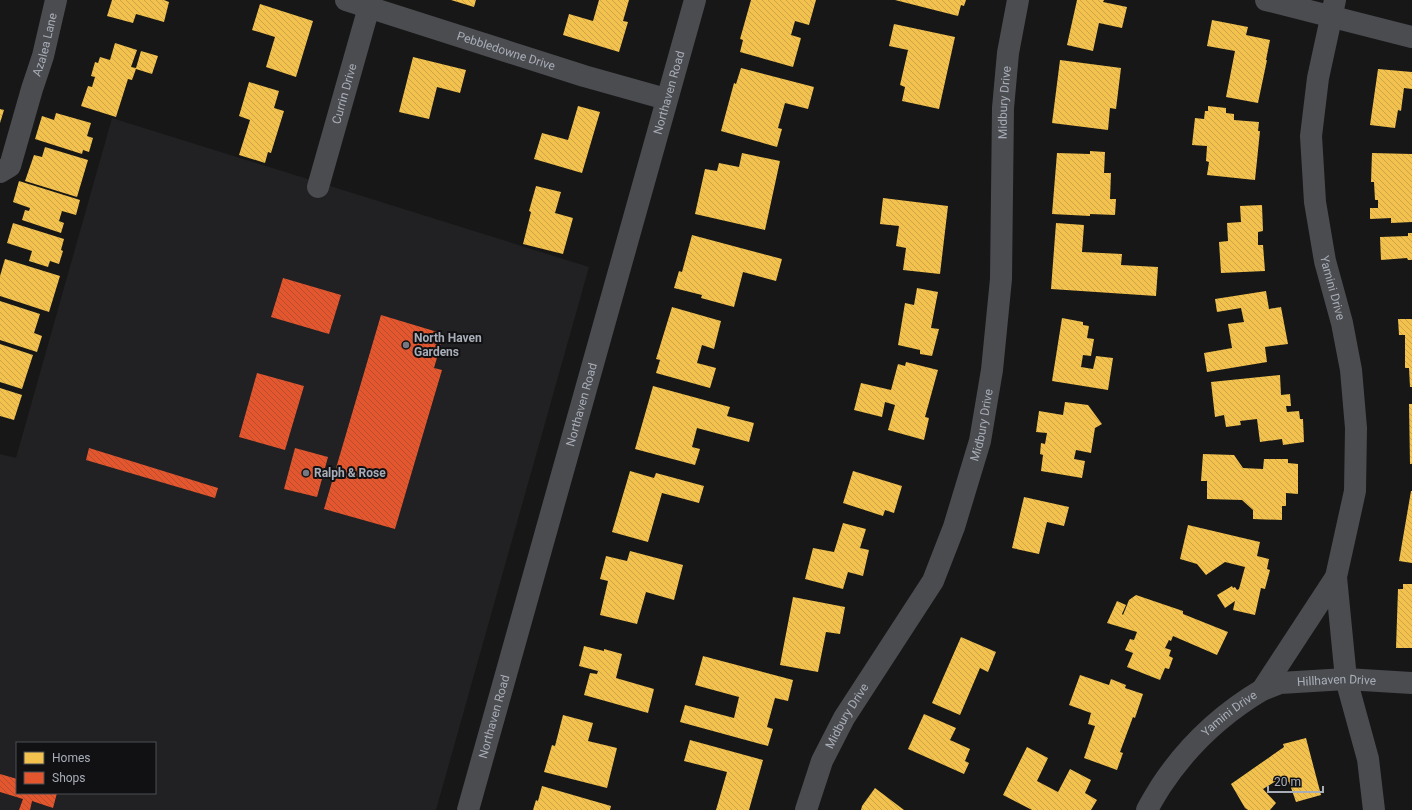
<svg xmlns="http://www.w3.org/2000/svg" width="1412" height="810" viewBox="0 0 1412 810" font-family="Roboto,sans-serif">
<style>
.built{fill:#212123;fill-rule:evenodd}
.homes{fill:url(#homes-back-hatch)}
.shops{fill:url(#shops-back-hatch)}
.lines{fill:none;stroke-linecap:round;stroke-linejoin:round}
.minor{stroke:#4b4c50;stroke-width:22}
.poi-dot{fill:#757880;stroke:#111113;stroke-width:1.5}
.labels{text-anchor:middle;dominant-baseline:central;stroke-width:4;stroke-linejoin:round;paint-order:stroke}
.street-label{font-size:12px;fill:#a8adb8;stroke:#111113}
.poi-label{font-size:12px;font-weight:bold;fill:#a8adb8;stroke:#111113;text-anchor:start}
</style>
<defs>
<pattern id="homes-back-hatch" width="6" height="6" patternUnits="userSpaceOnUse"><rect width="6" height="6" fill="#f2c14e"/><path d="M-1 5l2 2M0 0l6 6M5-1l2 2" fill="none" stroke="#cca549"/></pattern>
<pattern id="shops-back-hatch" width="6" height="6" patternUnits="userSpaceOnUse"><rect width="6" height="6" fill="#e4572e"/><path d="M-1 5l2 2M0 0l6 6M5-1l2 2" fill="none" stroke="#b84e30"/></pattern>
</defs>
<rect width="100%" height="100%" fill="#171717"/>
<path class="built" d="M112,118L589,267L436,810H0V454L16,458ZM17,743H155V793H17Z"/>
<g class="homes">
<polygon points="112,0 164,0 169,2 164,22 136,14 133,23 107,16"/>
<polygon points="451,0 476,0 474,7"/>
<polygon points="599,0 629,0 623,21 628,22 619,52 563,35 569,14 593,21"/>
<polygon points="751,0 816,0 809,25 795,21 791,35 801,38 793,67 740,52 743,40 740,39"/>
<polygon points="895,0 966,0 964,6 961,5 958,16"/>
<polygon points="1077,0 1104,0 1103,2 1127,7 1122,28 1099,23 1093,51 1067,45"/>
<polygon points="260,4 313,21 296,77 266,67 275,37 252,30"/>
<polygon points="1212,20 1248,27 1246,35 1270,40 1266,60 1267,60 1258,103 1226,97 1235,51 1207,46"/>
<polygon points="894,24 955,37 939,109 902,101 905,87 900,85 908,50 889,46"/>
<polygon points="115,43 137,50 131,67 136,68 141,51 158,56 152,74 136,69 132,80 128,79 116,117 81,106 88,86 92,87 95,77 91,76 95,62 98,63 100,57 110,60"/>
<polygon points="413,57 466,70 460,93 437,87 429,119 399,112"/>
<polygon points="1060,60 1121,68 1116,109 1110,108 1108,130 1052,123"/>
<polygon points="741,68 814,87 808,109 785,103 778,128 782,129 777,147 721,131 734,83 736,84"/>
<polygon points="1378,69 1412,72 1412,89 1404,88 1401,111 1398,110 1395,128 1370,125"/>
<polygon points="249,82 279,91 274,108 284,111 271,153 268,152 265,163 239,155 250,120 239,116"/>
<polygon points="578,106 600,112 582,173 534,159 542,133 568,140"/>
<polygon points="1208,106 1226,108 1226,113 1234,114 1234,120 1259,122 1258,131 1260,131 1255,180 1207,175 1209,162 1206,161 1207,146 1192,145 1195,118 1204,119 1205,111 1208,111"/>
<polygon points="0,109 4,110 0,123"/>
<polygon points="56,113 91,123 87,136 93,138 89,152 83,150 82,154 35,139 42,116 54,120"/>
<polygon points="45,147 88,160 77,197 25,181 34,155 42,157"/>
<polygon points="1090,151 1105,152 1104,173 1111,173 1110,199 1116,199 1115,215 1090,214 1090,216 1052,214 1057,153 1090,154"/>
<polygon points="742,153 780,161 765,230 695,214 705,169 717,171 719,163 739,167"/>
<polygon points="1372,153 1412,154 1412,222 1391,223 1391,218 1370,219 1370,208 1378,208 1378,200 1375,200 1374,182 1371,182"/>
<polygon points="19,181 80,200 76,215 62,211 59,221 64,223 61,233 22,220 25,210 29,211 30,208 13,202"/>
<polygon points="536,186 561,192 555,213 573,218 563,254 523,244 531,212 529,211"/>
<polygon points="883,198 948,206 940,274 903,270 906,248 896,246 899,226 880,224"/>
<polygon points="1262,205 1263,231 1258,232 1258,245 1263,245 1265,271 1221,273 1219,242 1228,241 1227,223 1241,222 1240,206"/>
<polygon points="13,223 64,239 61,250 63,251 59,264 50,261 48,267 29,261 32,251 7,243"/>
<polygon points="1056,223 1084,225 1082,252 1122,254 1121,265 1158,267 1156,296 1051,289"/>
<polygon points="1408,233 1412,233 1412,260 1408,260 1407,258 1381,260 1380,237 1408,236"/>
<polygon points="692,235 782,259 776,281 743,272 734,307 701,298 702,295 674,288 679,271 682,272"/>
<polygon points="5,259 60,276 49,312 0,296 0,276"/>
<polygon points="917,288 938,292 931,328 939,329 932,356 920,354 920,350 898,345 905,303 914,305"/>
<polygon points="1266,291 1269,309 1281,307 1288,344 1265,347 1267,362 1207,372 1204,353 1232,348 1228,324 1244,322 1241,308 1217,312 1215,299"/>
<polygon points="0,301 40,314 34,333 42,336 37,352 0,340"/>
<polygon points="672,307 721,321 714,349 702,345 697,363 716,368 710,388 656,373 660,360 656,359"/>
<polygon points="1062,318 1083,322 1083,325 1089,326 1087,338 1094,339 1091,356 1083,355 1081,367 1093,369 1096,356 1113,358 1108,390 1052,381"/>
<polygon points="1398,319 1412,319 1412,387 1410,387 1409,368 1405,368 1405,335 1399,335"/>
<polygon points="0,344 33,355 22,389 0,382"/>
<polygon points="906,362 938,370 925,417 929,418 924,440 888,430 895,405 885,402 882,417 854,410 861,383 891,390 898,364 905,366"/>
<polygon points="1280,375 1281,395 1290,394 1291,406 1286,406 1287,412 1299,411 1300,419 1303,419 1304,442 1283,445 1282,439 1260,442 1257,419 1240,421 1241,425 1226,427 1224,415 1215,417 1211,382"/>
<polygon points="653,386 730,407 727,416 754,423 749,442 697,428 692,447 700,449 695,465 635,449"/>
<polygon points="0,388 22,395 14,420 0,416"/>
<polygon points="1065,402 1088,405 1102,424 1095,428 1091,453 1076,450 1074,459 1085,461 1082,478 1041,471 1043,455 1040,454 1041,443 1045,444 1047,433 1036,432 1039,411 1063,415"/>
<polygon points="1409,404 1412,404 1412,464 1410,464"/>
<polygon points="1203,454 1234,455 1243,468 1263,469 1264,459 1288,459 1288,463 1298,464 1298,494 1286,493 1286,506 1282,506 1282,520 1253,519 1253,510 1242,500 1207,499 1207,481 1201,481"/>
<polygon points="630,471 654,478 656,473 704,486 699,503 662,493 648,542 612,532"/>
<polygon points="853,471 902,486 894,513 885,510 883,516 843,503"/>
<polygon points="1411,491 1412,491 1412,563 1399,561"/>
<polygon points="1024,497 1069,507 1064,526 1047,522 1039,554 1012,548"/>
<polygon points="843,523 866,529 860,548 869,550 863,576 848,572 843,589 805,579 813,548 834,552"/>
<polygon points="1188,525 1260,542 1257,556 1269,559 1267,569 1270,570 1265,589 1261,588 1255,615 1233,610 1235,601 1225,608 1217,595 1232,586 1233,588 1235,587 1237,590 1239,589 1245,567 1225,562 1206,575 1197,564 1180,559"/>
<polygon points="630,551 683,565 674,600 646,592 637,624 600,615 608,581 600,579 606,556 627,561"/>
<polygon points="1403,584 1412,584 1412,648 1396,648 1398,589 1403,589"/>
<polygon points="1136,595 1183,611 1183,614 1228,632 1217,655 1173,636 1171,641 1169,640 1165,648 1171,650 1169,656 1173,658 1169,669 1165,668 1160,680 1127,667 1133,653 1125,650 1130,639 1134,640 1137,632 1107,623 1117,601 1126,605 1122,614 1123,615 1129,600"/>
<polygon points="793,597 845,607 840,634 826,632 818,672 780,665"/>
<polygon points="961,637 996,652 988,672 980,668 960,715 932,703"/>
<polygon points="584,646 604,651 604,649 622,654 616,678 654,689 648,713 584,695 590,673 597,674 598,671 579,666"/>
<polygon points="703,656 793,680 788,701 775,698 767,727 773,729 768,746 680,722 685,705 734,718 739,697 695,685"/>
<polygon points="1080,675 1109,685 1111,679 1126,685 1125,688 1143,694 1135,718 1133,717 1120,752 1123,753 1117,770 1084,758 1095,726 1088,724 1091,713 1069,705"/>
<polygon points="924,714 956,728 950,740 970,749 965,761 969,763 964,774 908,749"/>
<polygon points="563,715 593,723 588,741 617,748 607,788 544,772 552,745 555,746"/>
<polygon points="1306,738 1321,795 1296,802 1289,782 1279,779 1263,789 1276,803 1270,810 1248,810 1245,808 1231,784 1284,747 1283,744"/>
<polygon points="690,740 763,760 749,810 716,810 727,772 684,761"/>
<polygon points="1027,747 1048,758 1037,781 1058,792 1070,769 1091,780 1085,793 1097,800 1091,810 1032,810 1003,795"/>
<polygon points="542,786 611,806 610,810 533,810 536,800 538,801"/>
<polygon points="875,788 904,810 861,810 862,806"/>
</g>
<g class="shops">
<polygon points="283,278 341,295 329,334 271,317"/>
<polygon points="381,315 444,334 434,368 442,370 395,529 324,509"/>
<polygon points="257,373 304,386 285,450 239,437"/>
<polygon points="89,448 218,488 215,498 86,460"/>
<polygon points="295,448 328,457 317,497 284,489"/>
<polygon points="0,774 17,779 17,793 57,793 53,808 32,801 30,810 19,810 23,799 0,792"/>
</g>
<g class="lines">
<g class="minor">
<path id="s1" d="M346,0L584,76L666,99"/>
<polyline points="1266,0 1412,37"/>
<path id="s2" d="M1335,0L1318,78L1311,136L1315,202L1325,261L1342,323L1351,370L1356,428L1355,491L1336,577L1346,679L1368,759L1374,810"/>
<path id="s3" d="M0,172L10,166L32,89L43,56L56,0"/>
<path id="s4" d="M318,187L371,0"/>
<path id="s5" d="M1262,690L1280,683L1346,679L1412,683"/>
<path id="s6" d="M468,810L695,0"/>
<path id="s7" d="M806,810L822,761L844,718L933,581L954,527L980,441L992,370L1001,279L1003,108L1008,53L1018,0"/>
<path id="s8" d="M1147,810C1151,802 1156,794 1161,786C1188,745 1220,715 1262,690L1336,577"/>
</g>
</g>
<g class="poi-dot">
<circle cx="406" cy="345" r="4"/>
<circle cx="306" cy="473" r="4"/>
</g>
<g class="labels">
<g class="street-label">
<text stroke="none"><textPath href="#s3" startOffset="138">Azalea Lane</textPath></text>
<text stroke="none"><textPath href="#s1" startOffset="168">Pebbledowne Drive</textPath></text>
<text stroke="none"><textPath href="#s4" startOffset="97">Currin Drive</textPath></text>
<text stroke="none"><textPath href="#s6" startOffset="745">Northaven Road</textPath></text>
<text stroke="none"><textPath href="#s7" startOffset="751">Midbury Drive</textPath></text>
<text stroke="none"><textPath href="#s2" startOffset="292">Yamini Drive</textPath></text>
<text stroke="none"><textPath href="#s6" startOffset="421">Northaven Road</textPath></text>
<text stroke="none"><textPath href="#s7" startOffset="427">Midbury Drive</textPath></text>
<text stroke="none"><textPath href="#s5" startOffset="76">Hillhaven Drive</textPath></text>
<text stroke="none"><textPath href="#s8" startOffset="128">Yamini Drive</textPath></text>
<text stroke="none"><textPath href="#s7" startOffset="103">Midbury Drive</textPath></text>
<text stroke="none"><textPath href="#s6" startOffset="97">Northaven Road</textPath></text>
</g>
<g class="poi-label">
<text x="414" y="338">North Haven<tspan x="414" dy="14">Gardens</tspan></text>
<text x="314" y="473">Ralph &amp; Rose</text>
</g>
</g>
<rect x="16" y="742" width="140" height="52" fill="#111113" stroke="#4d4f55"/>
<rect x="24" y="752" width="20" height="12" fill="#f2c14e" stroke="#4d4f55"/>
<text x="52" y="762" font-size="12" fill="#a8adb8">Homes</text>
<rect x="24" y="772" width="20" height="12" fill="#e4572e" stroke="#4d4f55"/>
<text x="52" y="782" font-size="12" fill="#a8adb8">Shops</text>
<path d="M1268 786v6h55v-6" fill="none" stroke="#a8adb8" stroke-width="2"/>
<text x="1274" y="786" font-size="12" fill="#a8adb8" stroke="#111113" stroke-width="3" paint-order="stroke">20 m</text>
</svg>
